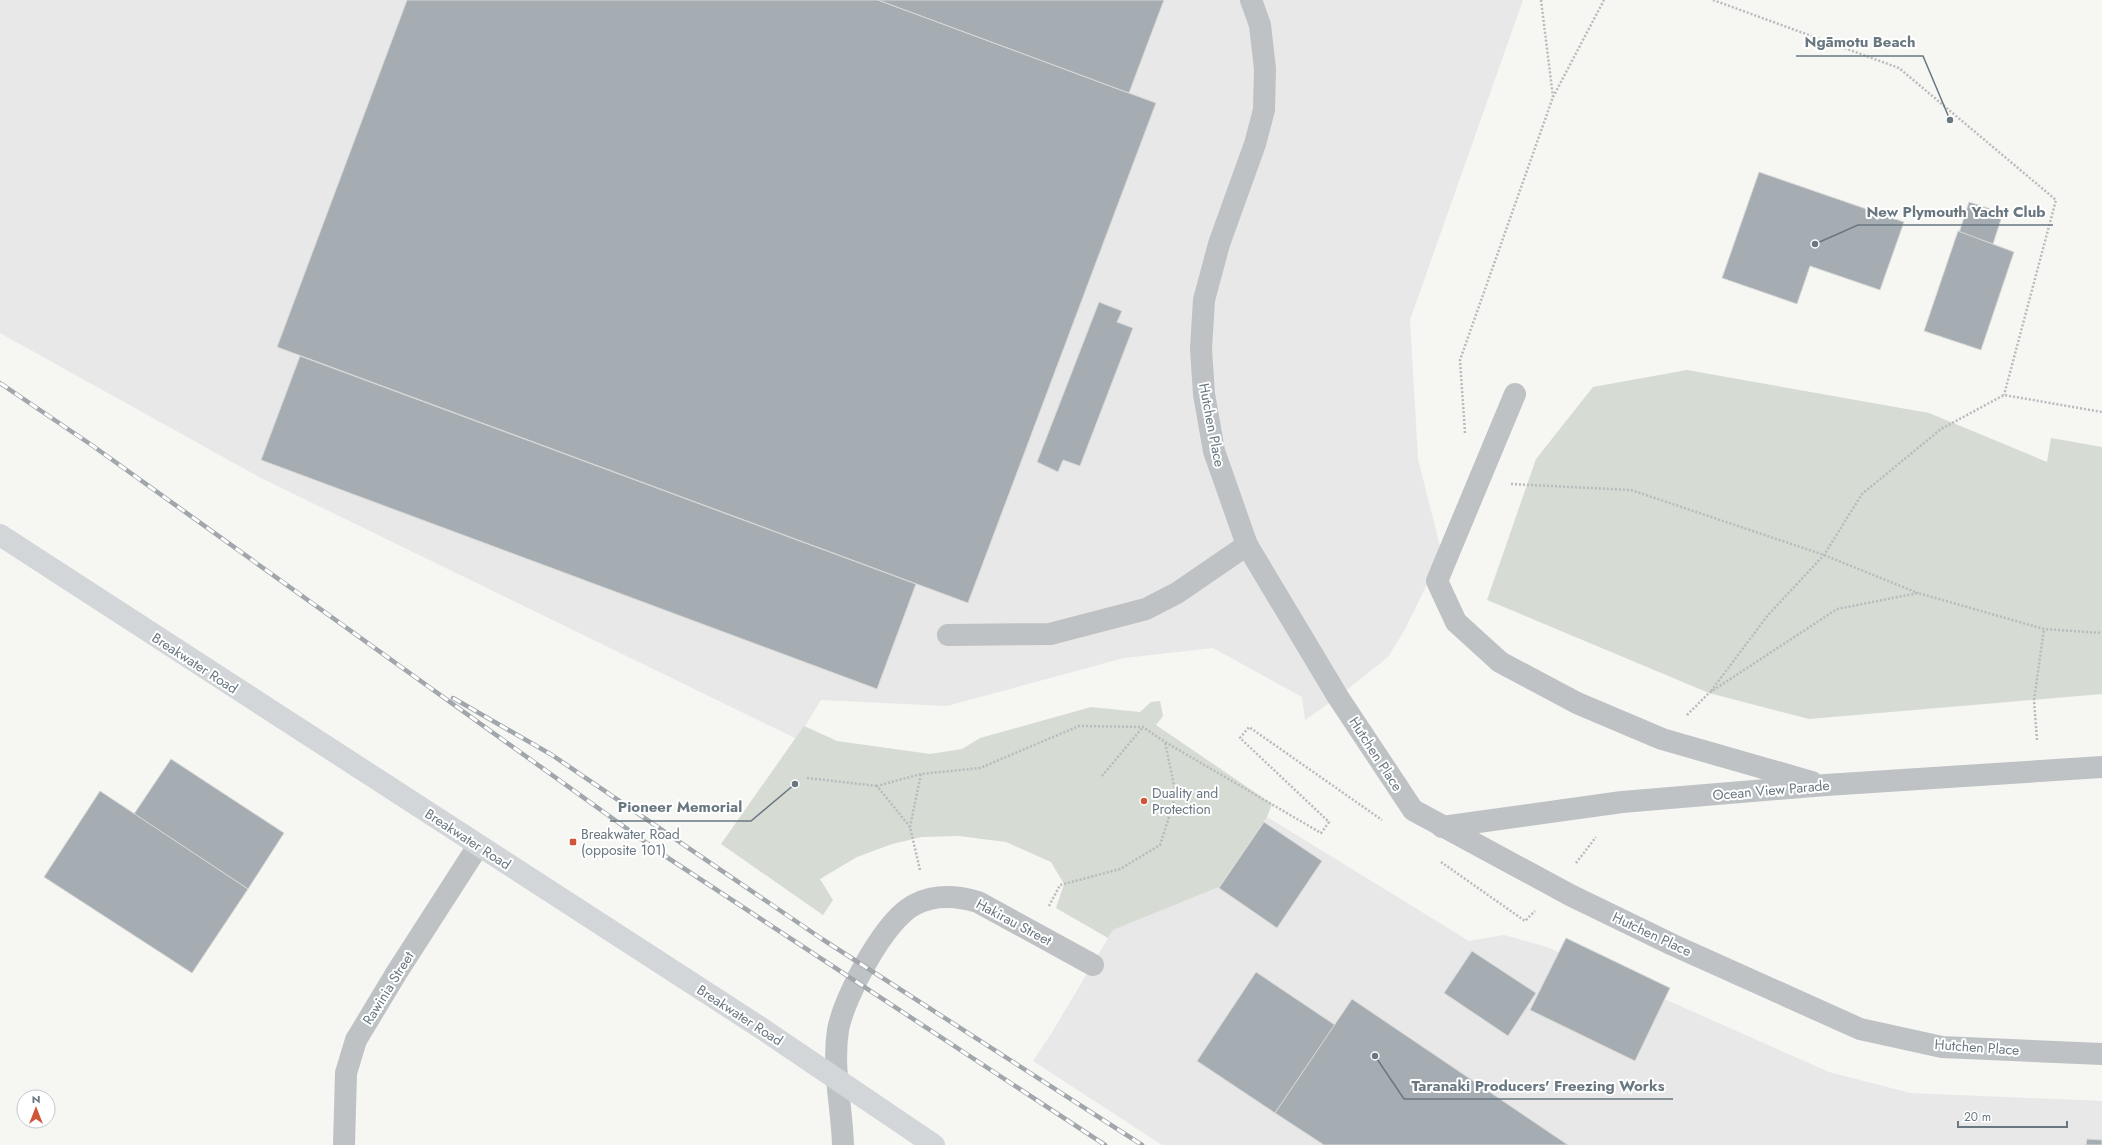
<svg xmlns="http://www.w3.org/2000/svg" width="2102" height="1145" viewBox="0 0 2102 1145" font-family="Jost,sans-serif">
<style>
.built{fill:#e7e8e7}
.green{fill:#d6dbd3}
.building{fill:#a6adb2;stroke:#d8d8d6}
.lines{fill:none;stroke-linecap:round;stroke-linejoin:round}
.path{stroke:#b8bbbd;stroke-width:2.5;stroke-dasharray:2 2;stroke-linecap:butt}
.minor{stroke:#bec2c5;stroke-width:22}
.highway{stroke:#d2d6d9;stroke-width:22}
.rail-casing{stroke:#a0a6aa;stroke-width:4.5}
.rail{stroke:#fff;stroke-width:3;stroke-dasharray:9;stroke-linecap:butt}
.poi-dot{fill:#cf563a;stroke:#fff;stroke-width:1.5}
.labels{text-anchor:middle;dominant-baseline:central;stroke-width:4;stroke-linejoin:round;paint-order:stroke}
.street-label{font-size:14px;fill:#697781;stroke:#fff}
.poi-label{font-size:14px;fill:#697781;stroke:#fff;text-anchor:start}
.leader{fill:none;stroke:#697781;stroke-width:1.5}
.callout-dot{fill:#697781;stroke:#fff;stroke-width:1.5}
.callout-label{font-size:15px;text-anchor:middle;font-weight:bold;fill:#697781;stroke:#fff;stroke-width:4;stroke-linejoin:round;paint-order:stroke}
</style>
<rect width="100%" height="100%" fill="#f6f6f3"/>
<g class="built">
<polygon points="0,0 1523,0 1410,320 1418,459 1442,554 1404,631 1388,657 1338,697 1305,720 1302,697 1213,648 1124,658 947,706 821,700 797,739 261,478 0,333"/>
<polygon points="1267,817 1469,941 1504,935 1547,947 1829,1072 1910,1093 2102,1101 2102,1145 1162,1145 1033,1061 1051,1034 1113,930 1219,887"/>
</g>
<g class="green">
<polygon points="1687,370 1929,413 2047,462 2051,438 2102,447 2102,694 1809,719 1709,693 1487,600 1536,459 1593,387"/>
<polygon points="1160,701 1163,716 1156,725 1272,804 1267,817 1219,887 1113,930 1108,938 1056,908 1064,884 1051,862 1006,842 959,836 922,837 892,844 857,857 820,879 833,900 823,915 721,844 804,726 837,741 930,754 962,749 980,738 1091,707 1140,712 1151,702"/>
</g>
<g class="building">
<polygon points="407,0 878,0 1156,103 968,603 277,347"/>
<polygon points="878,0 1164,0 1129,93"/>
<polygon points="1759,172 1904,222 1880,290 1810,266 1797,304 1722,278"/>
<polygon points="1969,202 2003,213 1993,244 1959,233"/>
<polygon points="1958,231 2014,252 1981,350 1924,331"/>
<polygon points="1099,302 1122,311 1117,322 1133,328 1080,466 1063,460 1058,472 1037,462"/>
<polygon points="300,356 916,584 877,689 261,460"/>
<polygon points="171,759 284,833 248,889 134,814"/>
<polygon points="100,791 248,889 192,973 44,877"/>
<polygon points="1264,822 1322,861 1277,928 1219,888"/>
<polygon points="1566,938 1670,988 1635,1061 1530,1010"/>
<polygon points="1472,951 1536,993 1508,1036 1444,993"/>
<polygon points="1256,972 1335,1025 1275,1113 1197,1061"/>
<polygon points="1352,999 1568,1145 1324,1145 1275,1113"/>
<polygon points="2087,1139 2102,1140 2102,1145 2086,1145"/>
</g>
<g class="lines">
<g class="path">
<polyline points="1541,0 1553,97"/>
<polyline points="1713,0 1899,68 2056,200 2004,395"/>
<polyline points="1465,433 1460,360 1553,97 1604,0"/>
<polyline points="1511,484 1631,490 1824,555 1918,593"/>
<polyline points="1711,691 1768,615 1824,555 1862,494 1941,429 2004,395 2102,412"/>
<polyline points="1687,715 1709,693 1837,609 1918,593 2044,629 2102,633"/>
<polyline points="2037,740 2034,700 2044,629"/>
<polyline points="1102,776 1143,727"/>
<polyline points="807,778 877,786"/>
<polyline points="910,827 877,786 921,774 980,768 1079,726 1143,727 1165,742 1321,833 1329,822 1240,738 1249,727 1382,820"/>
<polyline points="1441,862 1525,921 1535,911"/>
<polyline points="1576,863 1596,837"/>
<polyline points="920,870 910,827 921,774"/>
<polyline points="1049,906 1060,885 1120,869 1160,845 1176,795 1165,742"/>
</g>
<g class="minor">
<polyline points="1251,0 1260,25 1265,69 1264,110 1255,144 1219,244 1204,300 1201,349 1204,394 1214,451 1247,545 1338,697 1413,810 1570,895 1673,945 1860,1029 1942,1047 2102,1054"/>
<polyline points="1515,394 1437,581 1456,622 1500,662 1577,703 1662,739 1812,782"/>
<polyline points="948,635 1050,634 1146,609 1177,593 1247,545"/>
<polyline points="1442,827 1622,802 1826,785 2102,767"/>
<polyline points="344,1145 346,1073 356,1040 397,972 478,846"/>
<path d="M843,1145C842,1107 832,1069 838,1030C844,997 885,918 916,904C936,894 958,896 978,902L1093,965"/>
</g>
<polyline class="highway" points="0,535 761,1028 934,1145"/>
<g class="rail-casing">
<g id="rail">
<polyline points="0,383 93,446 665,856 1105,1145"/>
<polyline points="453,698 552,755 822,939 1142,1145"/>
</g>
</g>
<use href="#rail" class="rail"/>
</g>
<g class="poi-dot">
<circle cx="1144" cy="801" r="4"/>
<rect x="569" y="838" width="8" height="8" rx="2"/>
</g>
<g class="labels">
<g class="street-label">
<text transform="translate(1212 425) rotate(79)">Hutchen Place</text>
<text transform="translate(195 663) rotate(33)">Breakwater Road</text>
<text transform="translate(1376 754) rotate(57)">Hutchen Place</text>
<text transform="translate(1771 790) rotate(-5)">Ocean View Parade</text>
<text transform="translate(468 839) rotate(33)">Breakwater Road</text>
<text transform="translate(1014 922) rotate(28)">Hakirau Street</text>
<text transform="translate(1652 934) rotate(25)">Hutchen Place</text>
<text transform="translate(388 988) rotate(-58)">Rawinia Street</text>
<text transform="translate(740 1015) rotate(33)">Breakwater Road</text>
<text transform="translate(1977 1047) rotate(4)">Hutchen Place</text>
</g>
<g class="poi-label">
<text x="1152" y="793">Duality and<tspan x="1152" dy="16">Protection</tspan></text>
<text x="581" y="834">Breakwater Road<tspan x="581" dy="16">(opposite 101)</tspan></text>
</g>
</g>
<path class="leader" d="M1950 120L1923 56H1796M1815 244L1858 225H2053M795 784L751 821H610M1375 1056L1404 1099H1673"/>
<g class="callout-dot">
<circle cx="1950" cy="120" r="4"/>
<circle cx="1815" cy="244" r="4"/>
<circle cx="795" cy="784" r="4"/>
<circle cx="1375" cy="1056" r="4"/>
</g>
<g class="callout-label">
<text x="1860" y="47">Ngāmotu Beach</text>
<text x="1956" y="217">New Plymouth Yacht Club</text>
<text x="680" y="812">Pioneer Memorial</text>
<text x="1538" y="1091">Taranaki Producers' Freezing Works</text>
</g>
<g transform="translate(36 1109)"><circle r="19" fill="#ffffff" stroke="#c3c9cd"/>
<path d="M0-3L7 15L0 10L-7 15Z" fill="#cf563a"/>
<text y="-6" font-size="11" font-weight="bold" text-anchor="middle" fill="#697781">N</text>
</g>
<path d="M1958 1121v6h109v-6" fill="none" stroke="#697781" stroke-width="2"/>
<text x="1964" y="1121" font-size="12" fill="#697781" stroke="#ffffff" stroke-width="3" paint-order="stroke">20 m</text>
</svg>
